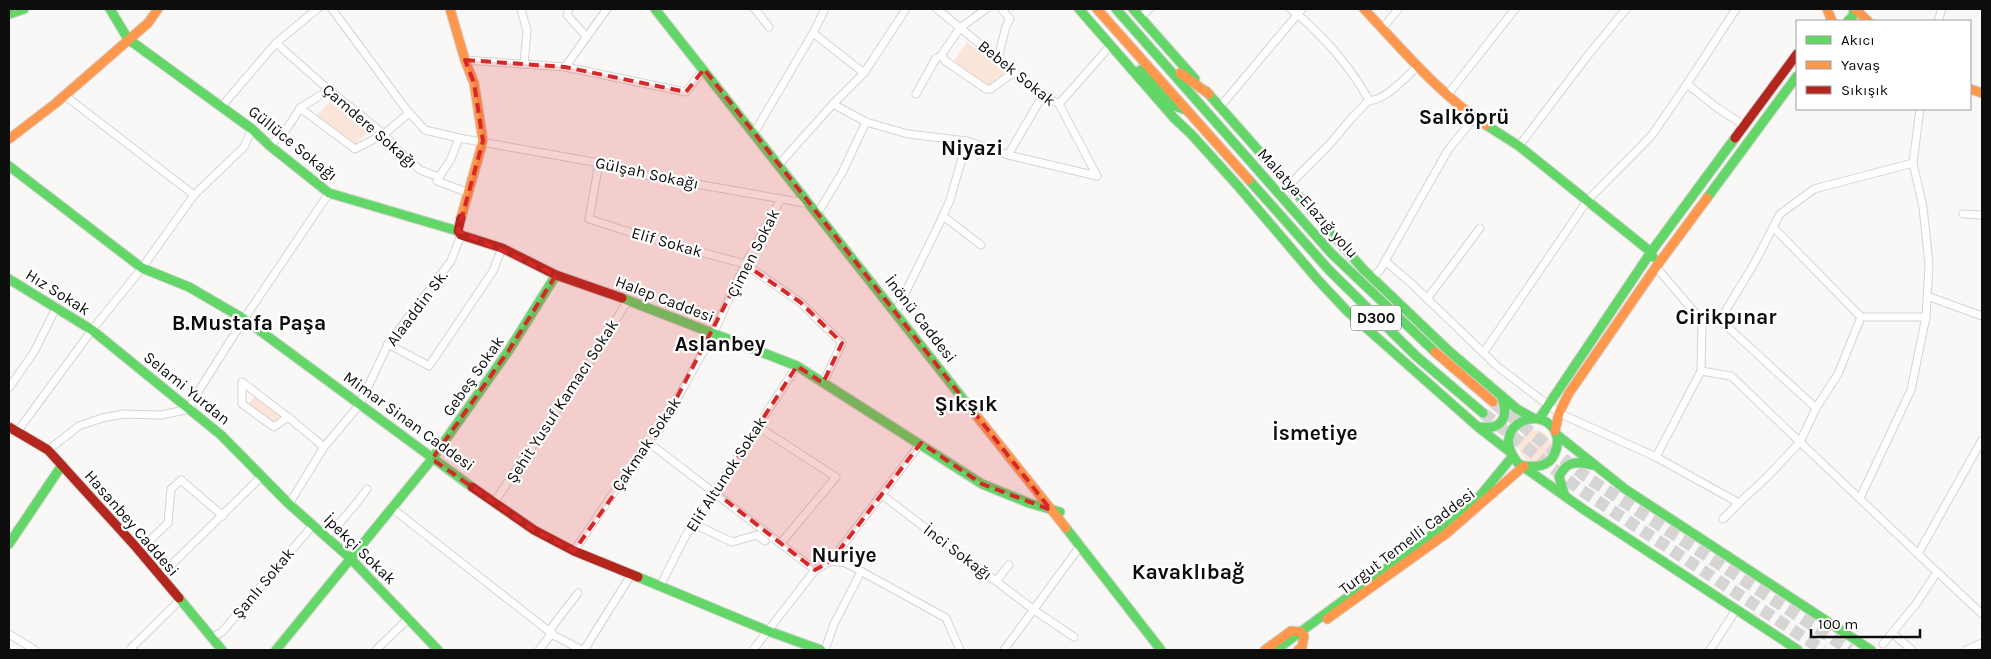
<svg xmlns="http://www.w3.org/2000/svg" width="1991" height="659" viewBox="0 0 1991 659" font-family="Karla,sans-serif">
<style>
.green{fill:#fae5d8}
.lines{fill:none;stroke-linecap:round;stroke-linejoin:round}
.highway-tunnel{stroke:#d7d5d4;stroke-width:12;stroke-dasharray:12 6;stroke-linecap:butt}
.street-casing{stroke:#d5d4d3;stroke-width:9}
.fast-casing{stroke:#d5d4d3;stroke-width:11}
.slow-casing{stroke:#d5d4d3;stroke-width:11}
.jam-casing{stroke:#d5d4d3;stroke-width:11}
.street{stroke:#fefefe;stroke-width:7}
.fast{stroke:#63d668;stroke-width:9}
.slow{stroke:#ff974d;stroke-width:9}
.jam{stroke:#b3261e;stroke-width:9}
.marked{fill:#d62828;fill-opacity:0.2;stroke:#d62828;stroke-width:4;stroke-dasharray:10 6;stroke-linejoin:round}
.labels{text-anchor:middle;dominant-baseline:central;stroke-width:4.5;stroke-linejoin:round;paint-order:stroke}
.shield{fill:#fff;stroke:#565656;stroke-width:1}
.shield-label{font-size:15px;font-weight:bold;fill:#0e0d0d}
.street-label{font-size:16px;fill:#0e0d0d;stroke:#fff}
.district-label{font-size:21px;font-weight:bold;fill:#0e0d0d;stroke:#fff}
</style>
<rect width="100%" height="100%" fill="#faf8f7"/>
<g class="green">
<polygon points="967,42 1009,76 992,90 954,61"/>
<polygon points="334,97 373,127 354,145 316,116"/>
<polygon points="256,395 284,417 273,424 248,404"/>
<circle cx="1535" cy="446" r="16"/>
</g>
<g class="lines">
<g class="highway-tunnel">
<polyline points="1493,402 1585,476 1850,650"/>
<polyline points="1483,413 1578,488 1823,650"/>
</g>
<g class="street-casing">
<g id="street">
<polyline points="332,9 406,109 425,130 459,138 599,163 645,175 810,204"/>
<polyline points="521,9 527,31 524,64"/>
<polyline points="569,9 567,15 586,36"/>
<polyline points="755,9 769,27"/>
<polyline points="937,9 1014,72 1043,95 1059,104 1097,176"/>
<polyline points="986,9 960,28 942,54 944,60 986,89 991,89 1014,72"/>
<path d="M1291,9C1321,33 1350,66 1369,100C1383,103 1407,76 1418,66"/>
<polyline points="1736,9 1687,84 1716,107 1745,126"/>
<polyline points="1141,17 1149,9"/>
<polyline points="1938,21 1942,9"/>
<polyline points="1383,28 1398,9"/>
<polyline points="813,33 864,73"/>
<polyline points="276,43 329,90 384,134 395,147 420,170 439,177 437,181 469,193"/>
<polyline points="998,58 1006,26 1010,19 1002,9"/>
<polyline points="465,60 565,67 686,92 704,69"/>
<polyline points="565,67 607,9"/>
<polyline points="916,94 936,58 943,56"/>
<polyline points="1448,94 1515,9"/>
<polyline points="64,95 194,195"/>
<polyline points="833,104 864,73 906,9"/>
<polyline points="1059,104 1111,45"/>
<polyline points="222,106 276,43 317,9"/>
<polyline points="1220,107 1302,9"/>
<polyline points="300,108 355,149 384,134 408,114 406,109"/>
<polyline points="757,128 813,33 825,9"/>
<polyline points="270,146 288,127 300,108 329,90"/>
<polyline points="1519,146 1589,54 1626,9"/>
<polyline points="1008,155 1043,95"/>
<polyline points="782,161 833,104 866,122 908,134 967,141"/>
<polyline points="599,163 589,219 645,237 745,264 800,302 842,343 823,383"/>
<polyline points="439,177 451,159 459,138"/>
<polyline points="1288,186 1329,145 1350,120 1369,100"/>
<polyline points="820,209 842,173 866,122"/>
<polyline points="1963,214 1982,215"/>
<polyline points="943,216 950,200 967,141 1008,155 1097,176"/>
<polyline points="1773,227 1861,317"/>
<polyline points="1385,261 1411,283 1498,367 1559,413 1656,457 1739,503 1767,477 1800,442 1731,376 1701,371"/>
<polyline points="1656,267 1702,321 1701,371 1656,457"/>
<polyline points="1372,278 1380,270 1448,150 1475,117"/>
<polyline points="1927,296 1982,316"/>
<polyline points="1427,299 1480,228"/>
<polyline points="898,308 943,216 981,245"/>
<polyline points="1702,321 1720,320"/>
<polyline points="388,344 429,366 493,271 502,248"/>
<polyline points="1484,352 1587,201 1652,135 1687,84"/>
<polyline points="9,388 34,352 56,308"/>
<polyline points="1816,408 1838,374 1861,317 1926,317"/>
<polyline points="288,417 242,382 242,404 274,427 288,417 324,447"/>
<polyline points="757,426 836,477 781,543"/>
<polyline points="17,432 92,330 142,268 194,195 244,147 252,129"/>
<polyline points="1982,440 1918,554 1982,614"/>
<polyline points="648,442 815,570"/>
<polyline points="48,450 79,426 102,418 124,414 161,415 190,409 193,400 244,319 329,193"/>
<polyline points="882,495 1034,610 1074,637"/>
<polyline points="1860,498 1911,390 1926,317 1929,264 1923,207 1913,163"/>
<polyline points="495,501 593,357 628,300"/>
<polyline points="289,504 324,447 360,404 388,344 451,261 461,235"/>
<polyline points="393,509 555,636 582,650"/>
<polyline points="1723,519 1739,503"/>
<polyline points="694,524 732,542 757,535 765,541"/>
<path d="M326,537C341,522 355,506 367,489"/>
<polyline points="136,547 148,542 168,523 171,489 181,480 223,516"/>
<polyline points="574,551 648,442 661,428 713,334 745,264 781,199"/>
<polyline points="1918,554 1800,442 1816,408 1720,320 1754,264 1780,214 1814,189 1913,163 1920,109"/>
<polyline points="831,561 846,563 946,618 960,650"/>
<polyline points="160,576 262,476"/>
<polyline points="996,581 1009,565"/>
<polyline points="660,586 685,537 797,366"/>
<polyline points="549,631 578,593"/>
<polyline points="1892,633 1912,650"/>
<polyline points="9,634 35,650"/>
<polyline points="211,638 222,632 313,525"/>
<polyline points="1883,644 1916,604 1937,572"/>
<polyline points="129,650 179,601"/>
<polyline points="376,650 409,618"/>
<polyline points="539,650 552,633"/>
<polyline points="584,650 631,575"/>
<polyline points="753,650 815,570 831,561 920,444"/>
<polyline points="825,650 834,624 861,572"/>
<polyline points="1004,650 1081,545"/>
<polyline points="1710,650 1736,610"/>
<polyline points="1966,650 1982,643"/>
</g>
</g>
<g class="fast-casing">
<g id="fast">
<polyline points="110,9 128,39 252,129 270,146 329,193 458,231"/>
<polyline points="655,9 971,409"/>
<polyline points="1079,9 1174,118 1192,135 1238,186 1318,280 1347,311 1478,427 1510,452"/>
<polyline points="1116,9 1331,253 1435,352"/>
<polyline points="1133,9 1195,79"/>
<polyline points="9,14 24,9"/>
<polyline points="1848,21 1853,16 1854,9"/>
<polyline points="1140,70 1172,105 1186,110"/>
<polyline points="1206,91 1363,269 1450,352 1517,409 1533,418"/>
<polyline points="1486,125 1519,146 1651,252 1653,257"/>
<polyline points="9,166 142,268 189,287 244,319 472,487"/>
<polyline points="1249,180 1330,271 1416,356 1483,413"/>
<polyline points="1707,198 1797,76"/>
<polyline points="9,279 92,330 221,435 289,504 351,559 438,650"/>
<polyline points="622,298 797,366 982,484 1029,503 1060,512"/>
<polyline points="1539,419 1651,252 1735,138"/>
<path d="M1481,427C1502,430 1509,417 1502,398"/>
<polyline points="1556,434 1625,489 1871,650"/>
<path d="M1524,466C1536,467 1548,467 1554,455C1557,449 1558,442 1557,436C1546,400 1486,425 1518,463L1583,509L1798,650"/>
<path d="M1565,496L1559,477C1566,461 1576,461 1592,465"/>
<polyline points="1066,528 1161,650"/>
<polyline points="9,544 62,465"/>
<polyline points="638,577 768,631 821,650"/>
<polyline points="179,598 222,650"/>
<polyline points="276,650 432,459 509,350 556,275"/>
<polyline points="1276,650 1440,529 1480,496 1512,457"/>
</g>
</g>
<g class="slow-casing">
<g id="slow">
<polyline points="450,9 465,60 474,83 483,141 461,218"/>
<polyline points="1097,9 1249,180"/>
<path d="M1364,9C1401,48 1441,96 1486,125"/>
<polyline points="1827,9 1832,21"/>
<polyline points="1855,9 1868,21"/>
<polyline points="1180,73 1209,94"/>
<polyline points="1970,89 1982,93"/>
<polyline points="9,139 56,103 148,23 158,9"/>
<polyline points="1435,352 1493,402"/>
<polyline points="971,409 1066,528"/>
<polyline points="1555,431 1559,413 1569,393 1656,267 1707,198"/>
<polyline points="1327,619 1447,533 1524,466"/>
<polyline points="1265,650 1291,631 1301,632"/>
<polyline points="1298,650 1302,647 1304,636"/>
</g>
</g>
<g class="jam-casing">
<g id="jam">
<polyline points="1735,138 1797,54"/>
<polyline points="461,218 458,231 461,235 502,248 556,275 622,298"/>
<polyline points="9,427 48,450 136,547 179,598"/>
<polyline points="472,487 534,530 574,551 638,577"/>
</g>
</g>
<use href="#street" class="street"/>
<use href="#fast" class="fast"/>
<use href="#slow" class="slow"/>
<use href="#jam" class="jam"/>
</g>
<path class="marked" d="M465,60L565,67L686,92L704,69L1051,510L982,484L921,443L831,561L815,570L715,492L797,366L823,383L842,343L800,302L746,265L661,428L574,551L534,530L432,459L509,350L556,275L458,231L483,141L474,83Z"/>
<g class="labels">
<rect class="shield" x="1351" y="305.5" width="50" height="25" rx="4"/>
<g class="shield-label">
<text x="1376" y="318">D300</text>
</g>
<g class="street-label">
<text transform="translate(1017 73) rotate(39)">Bebek Sokak</text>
<text transform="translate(370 126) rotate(41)">Çamdere Sokağı</text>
<text transform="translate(293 143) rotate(39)">Güllüce Sokağı</text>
<text transform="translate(647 173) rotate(12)">Gülşah Sokağı</text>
<text transform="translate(1308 203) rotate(48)">Malatya-Elazığ yolu</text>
<text transform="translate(667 242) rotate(16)">Elif Sokak</text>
<text transform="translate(753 253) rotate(-63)">Çimen Sokak</text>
<text transform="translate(58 292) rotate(32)">Hız Sokak</text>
<text transform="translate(665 299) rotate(21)">Halep Caddesi</text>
<text transform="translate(417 308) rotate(-53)">Alaaddin Sk.</text>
<text transform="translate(921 319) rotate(52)">İnönü Caddesi</text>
<text transform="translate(473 376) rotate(-55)">Gebeş Sokak</text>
<text transform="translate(187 388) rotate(39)">Selami Yurdan</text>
<text transform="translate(562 401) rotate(-57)">Şehit Yusuf Kamacı Sokak</text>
<text transform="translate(409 421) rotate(36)">Mimar Sinan Caddesi</text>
<text transform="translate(646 444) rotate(-56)">Çakmak Sokak</text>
<text transform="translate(726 474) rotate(-57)">Elif Altunok Sokak</text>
<text transform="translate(132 523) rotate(49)">Hasanbey Caddesi</text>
<text transform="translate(1407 541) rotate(-37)">Turgut Temelli Caddesi</text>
<text transform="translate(360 549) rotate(44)">İpekçi Sokak</text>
<text transform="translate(958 552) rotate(37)">İnci Sokağı</text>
<text transform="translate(263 583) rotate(-50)">Şanlı Sokak</text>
</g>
<g class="district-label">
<text x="1464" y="117">Salköprü</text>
<text x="972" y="148">Niyazi</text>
<text x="1726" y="317">Cirikpınar</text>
<text x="249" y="323">B.Mustafa Paşa</text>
<text x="720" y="344">Aslanbey</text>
<text x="966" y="404">Şıkşık</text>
<text x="1315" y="433">İsmetiye</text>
<text x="844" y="555">Nuriye</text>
<text x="1188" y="572">Kavaklıbağ</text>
</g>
</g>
<rect width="1991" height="659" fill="none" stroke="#0e0d0d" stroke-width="20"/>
<rect x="1796" y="20" width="175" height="90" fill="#ffffff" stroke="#9f9e9e"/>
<rect x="1806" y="36" width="25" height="8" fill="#63d668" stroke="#9f9e9e"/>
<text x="1841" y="45" font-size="15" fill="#0e0d0d">Akıcı</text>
<rect x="1806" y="61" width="25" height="8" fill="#ff974d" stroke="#9f9e9e"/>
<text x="1841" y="70" font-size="15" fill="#0e0d0d">Yavaş</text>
<rect x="1806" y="86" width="25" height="8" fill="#b3261e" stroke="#9f9e9e"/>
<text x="1841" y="95" font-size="15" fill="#0e0d0d">Sıkışık</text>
<path d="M1811 629v8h109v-8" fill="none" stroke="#0e0d0d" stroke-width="2.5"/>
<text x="1818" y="629" font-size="15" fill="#0e0d0d" stroke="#ffffff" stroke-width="4" paint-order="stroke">100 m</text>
</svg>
